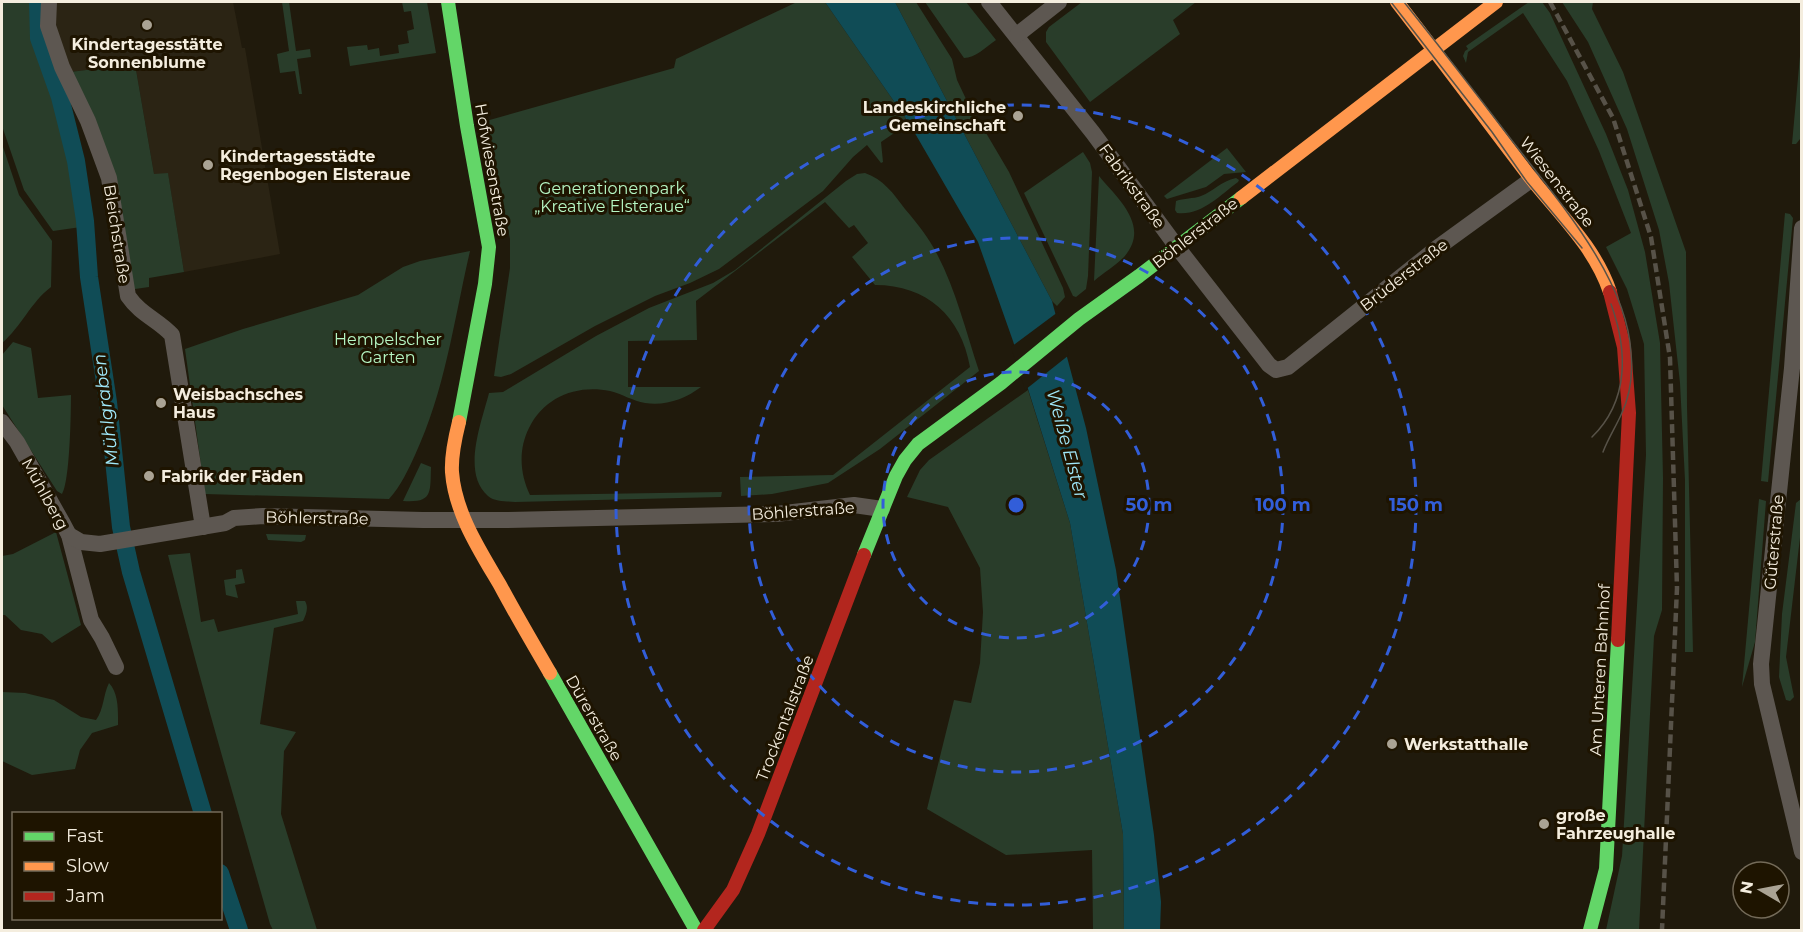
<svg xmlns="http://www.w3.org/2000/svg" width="1803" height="932" viewBox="0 0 1803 932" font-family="Montserrat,sans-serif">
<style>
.education{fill:#2b2414}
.green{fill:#293d2a}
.water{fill:#104c56}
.pier{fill:#201a0c}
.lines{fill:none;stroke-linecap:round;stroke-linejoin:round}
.canal{stroke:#104c56;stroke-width:18}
.street{stroke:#5d5751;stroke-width:16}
.fast{stroke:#63d668;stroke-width:14}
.slow{stroke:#ff974d;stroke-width:14}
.jam{stroke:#b3261e;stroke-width:14}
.tram{stroke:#575248;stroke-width:1.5}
.rail{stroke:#575248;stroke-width:4.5;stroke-dasharray:9 4.5;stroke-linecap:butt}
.ring{fill:none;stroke:#325ed9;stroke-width:3;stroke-dasharray:10 8}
.poi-dot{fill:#aaa394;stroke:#1e1400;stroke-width:2}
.labels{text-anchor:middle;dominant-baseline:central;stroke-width:6;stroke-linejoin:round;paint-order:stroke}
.poi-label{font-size:16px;font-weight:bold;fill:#f4edde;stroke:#1e1400;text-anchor:start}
.street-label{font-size:16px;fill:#f4edde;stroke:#1e1400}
.park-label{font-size:16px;fill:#b6f7c4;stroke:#1e1400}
.water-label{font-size:18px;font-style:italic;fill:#a0e9fa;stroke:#1e1400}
.centre{fill:#325ed9;stroke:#1e1400;stroke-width:3}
.ring-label{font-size:18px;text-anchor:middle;font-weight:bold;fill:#325ed9;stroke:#1e1400;stroke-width:6;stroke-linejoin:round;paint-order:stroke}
</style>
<rect width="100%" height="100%" fill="#201a0c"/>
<polygon class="education" points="52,2 233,2 242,48 245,48 280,254 184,272 168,174 154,174 135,64 70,72 61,52"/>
<g class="green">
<path d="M2,2H33C30,45 47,65 57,104C67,145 75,186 81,227L53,231L24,190L2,126Z"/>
<polygon points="282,2 289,2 296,51 310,49 311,57 297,59 302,94 299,94 295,71 280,73 277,54 289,51"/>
<polygon points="402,2 427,2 436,53 350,66 347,47 367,45 368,50 379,48 380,56 399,53 398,45 409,43 407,31 414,29 411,11 404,12"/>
<polygon points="797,2 825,2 909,123 881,142 883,162 881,163 867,145 853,157 823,191 719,269 690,283 655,296 595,326 511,374 501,377 494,376 510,268 510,239 486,121 674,68 676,59"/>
<polygon points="895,2 916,2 952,59 957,80 966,99 1009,172 1063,288 1065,297 1057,306 1052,301"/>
<path d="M925,2H966L996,40C986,47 975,58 964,58Z"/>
<polygon points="1082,2 1196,2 1173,20 1180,34 1090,102 1046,42 1046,32 1049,27"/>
<polygon points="1529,2 1542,2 1550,13 1606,134 1628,190 1645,252 1660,343 1663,478 1662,610 1654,636 1639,930 1606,930 1622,856 1646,455 1644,344 1627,289 1606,247 1631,233 1599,151 1567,81 1523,13 1468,52 1466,63 1463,56 1465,51 1468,49 1466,46"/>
<polygon points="1562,2 1593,2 1592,9 1623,72 1686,252 1687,406 1693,652 1685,652 1685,480 1680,383 1669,283 1659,230 1627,129 1588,42"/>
<polygon points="1801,45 1800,139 1796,144 1792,144"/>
<polygon points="135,64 154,174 168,173 184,272 149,278 149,287 128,290 111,177 70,72"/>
<path d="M2,144L19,195L52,241L51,287C31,302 21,327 2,343Z"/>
<polygon points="1227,148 1246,172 1224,174 1206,187 1167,199 1164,196"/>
<polygon points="1083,152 1090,163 1092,172 1088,276 1086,289 1076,297 1073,296 1024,193"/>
<path d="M865,173C883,179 894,194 905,209C917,223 929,238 937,254C956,290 966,332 979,371L880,449L828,483L772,494L741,496L740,477L833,475L970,367C961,316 927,285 875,285L852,257L868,243L854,225L849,228L825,202L696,301L697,340L628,341V387H701C685,399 666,406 645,403C633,401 622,394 610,391C577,384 544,397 529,428C518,450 520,474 530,495L722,492L721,497L515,502C506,501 495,502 488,496C461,473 482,421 489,393L503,392L596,336L649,308L713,283L735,270L846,181L857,174Z"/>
<path d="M1099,176C1118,199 1151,226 1124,257C1115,266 1103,273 1094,281Z"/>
<path d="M1236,178L1239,180L1238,182C1219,196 1201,216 1177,213L1175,210L1176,201C1184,198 1193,199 1201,196C1214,191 1221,181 1236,178Z"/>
<polygon points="1785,213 1790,214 1793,218 1768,482 1761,481"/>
<path d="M470,251C454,320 445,391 415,455C408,470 401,486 389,499L205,494L185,349L243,329L358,295L403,267L420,261Z"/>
<path d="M13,342L31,348L38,398L71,395C71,412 70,482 62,494L57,491L2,405V355Z"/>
<polygon points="1028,390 1070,523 1123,834 1124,930 1093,930 1092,850 1006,855 927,809 954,700 971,703 980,663 983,612 980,568 948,507 907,497 920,470 929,460"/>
<path d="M421,463L431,467C430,493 433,503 403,501Z"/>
<polygon points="1759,499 1766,501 1755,642 1742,687"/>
<polygon points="1801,499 1801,529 1786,657 1794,697 1790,701 1786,700 1779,677 1782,614 1796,503"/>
<polygon points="56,532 81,625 52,643 42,634 21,630 5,615 2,615 2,556 13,554"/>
<polygon points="266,534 306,535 305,540 301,542 268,540"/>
<path d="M190,553L201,622L214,619L218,632L298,614L296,601H305C309,608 306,614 303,621L274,628L260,724L296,732L284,751L281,814L317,930H273L270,924C235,801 199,679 168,555Z"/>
<polygon points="242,569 245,583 235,585 238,598 226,595 224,580 236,578 236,570"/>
<path d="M109,683C119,694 118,711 118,725L92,733L80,750L75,769L32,775L2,761V692L25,693L54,700L81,717L96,720C104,709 103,695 109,683Z"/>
</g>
<polygon class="water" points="825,2 895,2 1052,301 1086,428 1116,570 1154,835 1161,902 1160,930 1124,930 1123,834 1070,523 1013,341 978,242 909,123"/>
<polygon class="pier" points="1058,312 1069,355 1025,390 1011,347"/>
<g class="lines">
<g class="canal">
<polyline points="38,2 39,38 60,97 76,161 85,221 89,277 108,402 121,527 131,572 203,814"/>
<polyline points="220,873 239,930"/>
</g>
<g class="street">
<path d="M49,2L48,26L62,67L88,121L109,178L128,296C141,315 157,319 172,335L203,527"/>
<polyline points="989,2 1093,133 1177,247 1269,365 1276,370 1288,367 1437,248 1532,179"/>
<polyline points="1017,35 1059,2"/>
<polyline points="1802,228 1792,368 1761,664 1762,684 1802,852"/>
<polyline points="2,422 17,442 62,522 69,535 91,620 102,638 116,667"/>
<polyline points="69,535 81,542 100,544 225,523 234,518 263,516 423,520 505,520 776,514 854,505 882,509"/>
</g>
<g class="fast">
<polyline points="448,2 467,126 489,247 485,284 459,422"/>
<polyline points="864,555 896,476 905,460 918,444 1001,383 1079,319 1139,276 1241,198"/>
<polyline points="550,673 696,930"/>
<polyline points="1590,930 1606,869 1618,640"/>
</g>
<g class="slow">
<path d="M1397,2C1442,60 1486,119 1530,177C1559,214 1595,247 1610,292"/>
<polyline points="1241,198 1496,2"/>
<path d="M459,422C455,438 451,455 452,472C455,513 480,551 500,585C516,615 533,644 550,673"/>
</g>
<g class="jam">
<polyline points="1610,292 1624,347 1629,413 1618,640"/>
<polyline points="704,930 733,890 758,834 864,555"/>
</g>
<g class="tram">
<polyline points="1391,2 1492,132 1527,182 1582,248"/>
<path d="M1404,2C1440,47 1475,92 1510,138C1555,197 1627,277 1631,353C1633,374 1630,396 1621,415C1615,428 1608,439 1603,452"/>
<path d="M1592,437C1629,401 1628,351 1611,304"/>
</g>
<polyline class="rail" points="1550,2 1613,118 1651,237 1670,358 1677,588 1662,930"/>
</g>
<g class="ring">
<circle cx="1016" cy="505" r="133"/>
<circle cx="1016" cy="505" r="267"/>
<circle cx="1016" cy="505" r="400"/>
</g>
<g class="poi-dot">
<circle cx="147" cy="25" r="6"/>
<circle cx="1018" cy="116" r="6"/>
<circle cx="208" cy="165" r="6"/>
<circle cx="161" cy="403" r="6"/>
<circle cx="149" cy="476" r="6"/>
<circle cx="1392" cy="744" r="6"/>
<circle cx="1544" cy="824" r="6"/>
</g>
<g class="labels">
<g class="poi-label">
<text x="147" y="44" text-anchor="middle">Kindertagesstätte<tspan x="147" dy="18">Sonnenblume</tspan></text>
<text x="1006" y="107" text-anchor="end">Landeskirchliche<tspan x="1006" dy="18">Gemeinschaft</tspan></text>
<text x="220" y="156">Kindertagesstädte<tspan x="220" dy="18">Regenbogen Elsteraue</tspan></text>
<text x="173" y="394">Weisbachsches<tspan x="173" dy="18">Haus</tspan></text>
<text x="161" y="476">Fabrik der Fäden</text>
<text x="1404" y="744">Werkstatthalle</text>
<text x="1556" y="815">große<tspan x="1556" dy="18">Fahrzeughalle</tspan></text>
</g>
<g class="street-label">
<text transform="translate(492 170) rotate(80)">Hofwiesenstraße</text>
<text transform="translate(1557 182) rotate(52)">Wiesenstraße</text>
<text transform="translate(1132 186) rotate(54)">Fabrikstraße</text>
<text transform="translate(1195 233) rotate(-38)">Böhlerstraße</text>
<text transform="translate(117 234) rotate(81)">Bleichstraße</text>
<text transform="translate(1404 275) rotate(-38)">Brüderstraße</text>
<text transform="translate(45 494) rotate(61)">Mühlberg</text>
<text transform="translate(803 511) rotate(-4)">Böhlerstraße</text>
<text transform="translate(317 518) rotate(1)">Böhlerstraße</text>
<text transform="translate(1774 542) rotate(-85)">Güterstraße</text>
<text transform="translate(1600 670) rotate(-87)">Am Unteren Bahnhof</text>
<text transform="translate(594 718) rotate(60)">Dürerstraße</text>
<text transform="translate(785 718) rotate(-69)">Trockentalstraße</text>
</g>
<g class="park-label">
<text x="612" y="188">Generationenpark<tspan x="612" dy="18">„Kreative Elsteraue“</tspan></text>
<text x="388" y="339">Hempelscher<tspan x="388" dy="18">Garten</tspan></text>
</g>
<g class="water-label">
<text transform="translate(106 410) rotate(-97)">Mühlgraben</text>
<text transform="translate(1067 444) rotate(75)">Weiße Elster</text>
</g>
</g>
<circle cx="1016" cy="505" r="9" class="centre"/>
<g class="ring-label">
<text x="1149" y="511">50 m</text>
<text x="1283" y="511">100 m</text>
<text x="1416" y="511">150 m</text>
</g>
<rect width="1803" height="932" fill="none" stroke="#f4edde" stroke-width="6"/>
<rect x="12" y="812" width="210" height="108" fill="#1e1400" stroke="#746b59" stroke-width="1.5"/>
<rect x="24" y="832" width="30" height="9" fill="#63d668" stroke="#746b59" stroke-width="1.5"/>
<text x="66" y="842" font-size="18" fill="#f4edde">Fast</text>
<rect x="24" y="862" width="30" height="9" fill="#ff974d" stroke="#746b59" stroke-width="1.5"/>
<text x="66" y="872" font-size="18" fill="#f4edde">Slow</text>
<rect x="24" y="892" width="30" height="9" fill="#b3261e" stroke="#746b59" stroke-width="1.5"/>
<text x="66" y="902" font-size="18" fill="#f4edde">Jam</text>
<g transform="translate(1761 890) rotate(280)"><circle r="28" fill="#1e1400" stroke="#746b59" stroke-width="1.5"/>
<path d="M0-4.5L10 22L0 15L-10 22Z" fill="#aaa394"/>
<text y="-9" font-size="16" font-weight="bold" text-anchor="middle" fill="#f4edde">N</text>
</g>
</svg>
